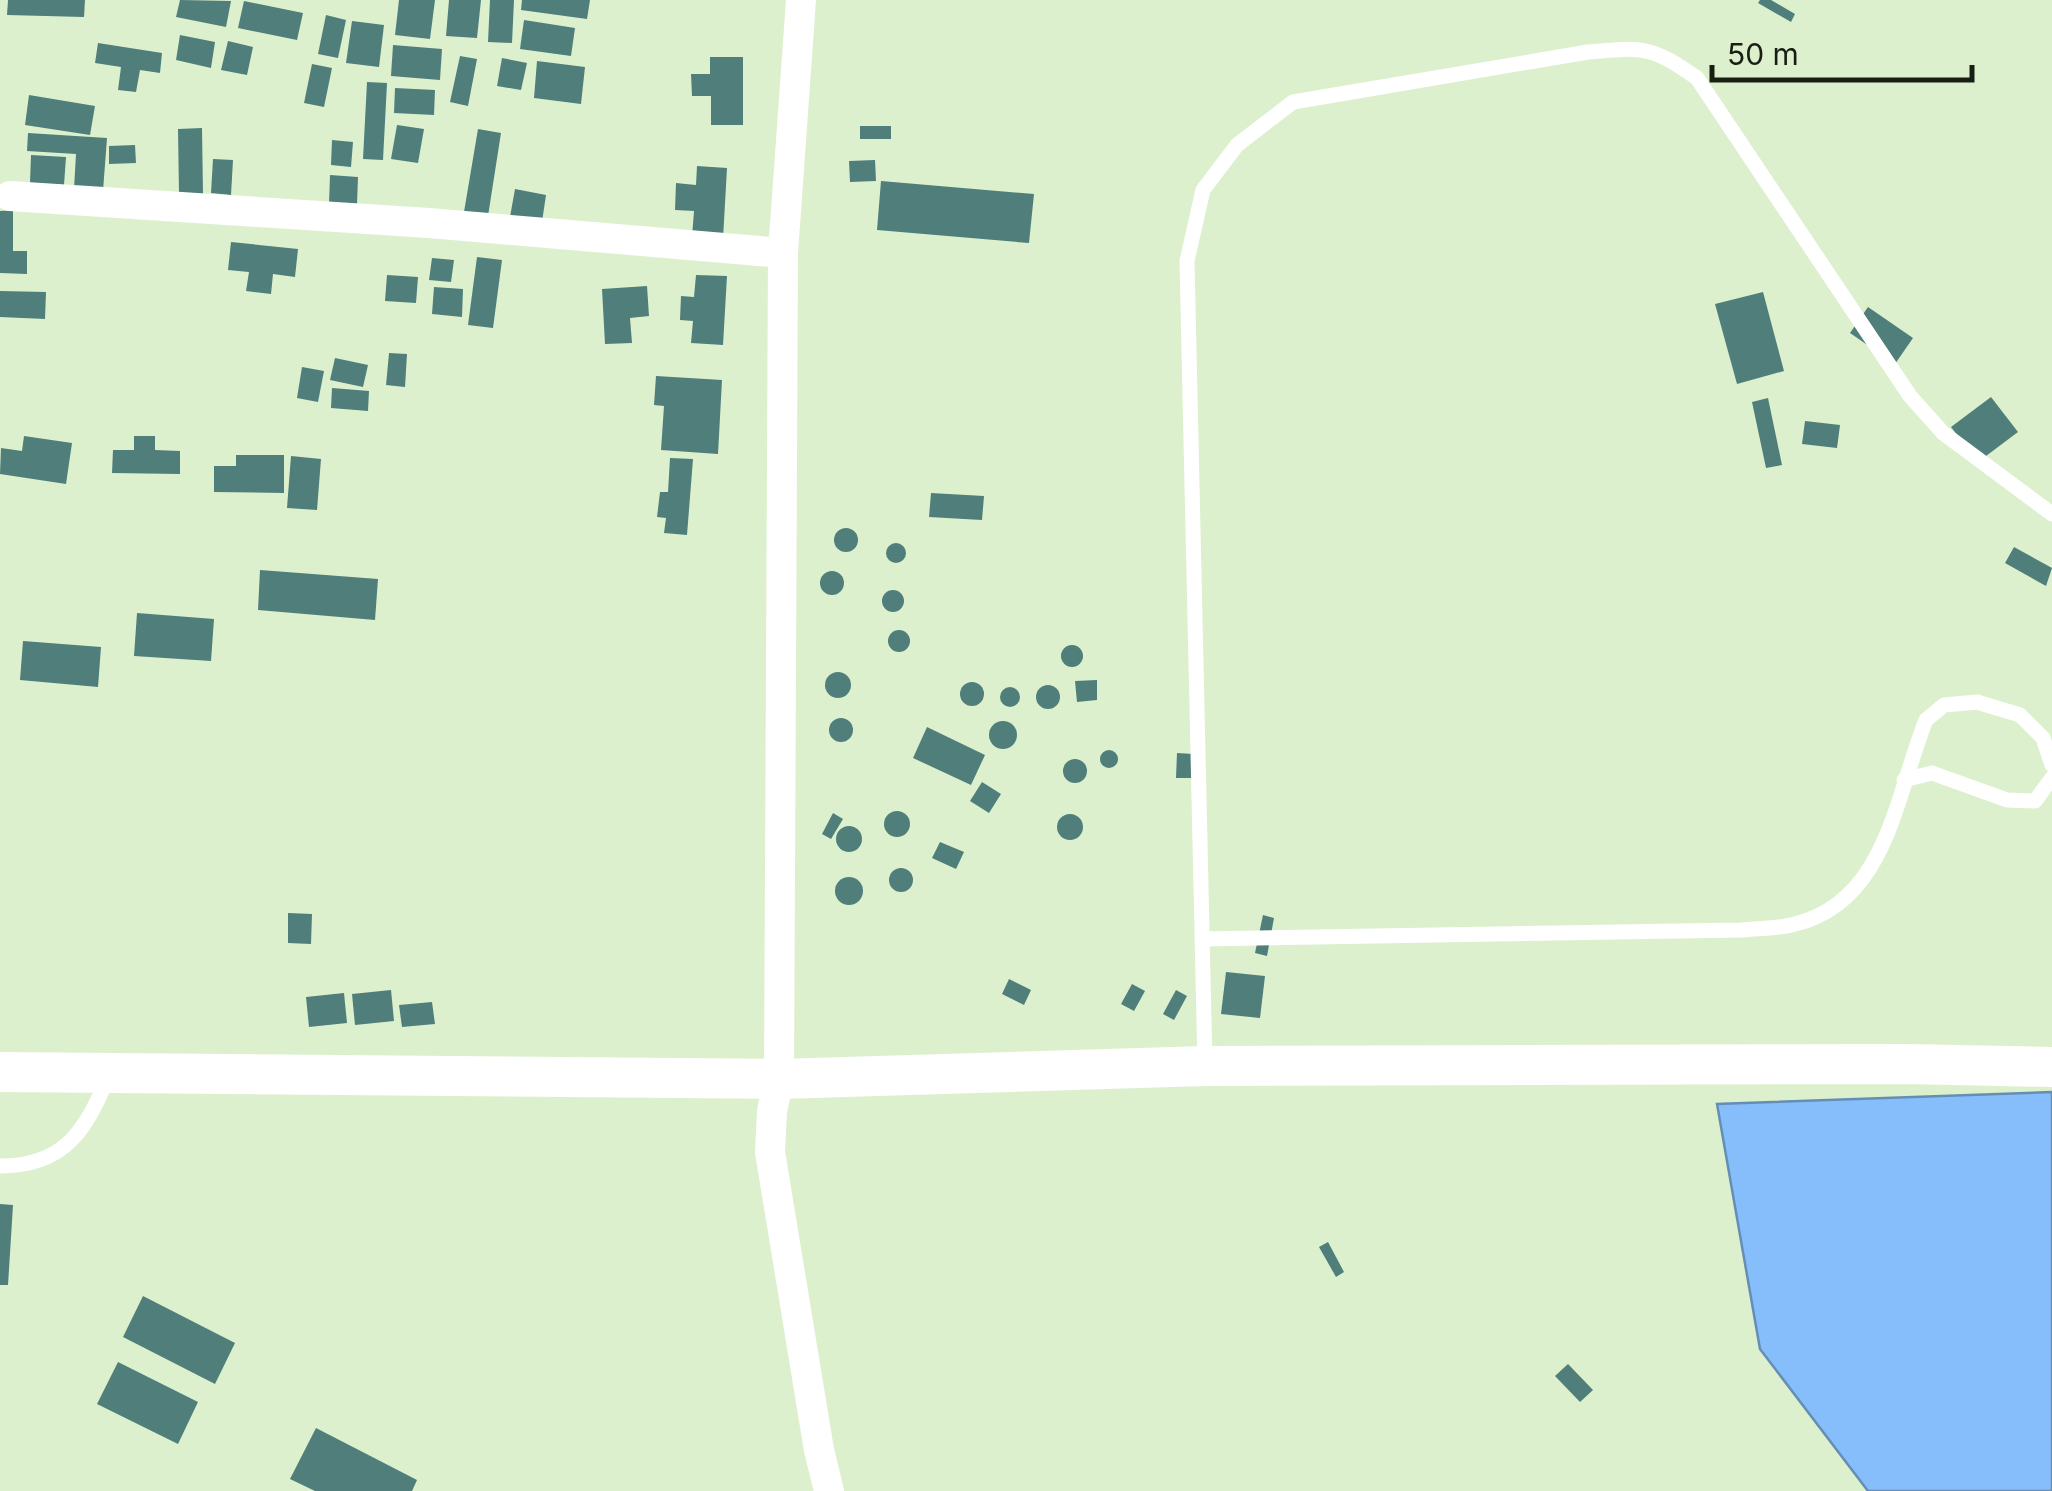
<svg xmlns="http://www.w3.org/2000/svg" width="2052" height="1491" viewBox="0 0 2052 1491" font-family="Inter,sans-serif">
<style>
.water{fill:#86befb;stroke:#658eb5;stroke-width:2.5}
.building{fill:#4f7e7b}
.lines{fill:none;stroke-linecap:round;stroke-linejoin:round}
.lane{stroke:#fff;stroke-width:15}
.street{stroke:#fff;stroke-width:30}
.secondary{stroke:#fff;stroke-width:40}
</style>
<rect width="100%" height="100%" fill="#ddf0cd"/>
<polygon class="water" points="2052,1092 2052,1491 1868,1491 1760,1349 1717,1104"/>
<g class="building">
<polygon points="8,0 85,0 84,17 7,15"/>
<polygon points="180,0 231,1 226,27 176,17"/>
<polygon points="399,0 435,0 430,39 395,35"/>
<polygon points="449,0 481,0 477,38 446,36"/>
<polygon points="490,0 514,0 512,43 488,42"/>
<polygon points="522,0 590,0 587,19 521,10"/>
<polygon points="1760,0 1771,0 1795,14 1791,22 1758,3"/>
<polygon points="244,1 303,13 297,40 238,28"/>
<polygon points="326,15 346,20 338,58 318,54"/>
<polygon points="524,20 575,28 571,56 520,49"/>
<polygon points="352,21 384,25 379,67 346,63"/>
<polygon points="180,35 215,42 211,68 176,60"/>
<polygon points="228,41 253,47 247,75 221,70"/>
<polygon points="98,43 162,53 160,73 140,70 136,92 118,90 121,67 95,63"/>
<polygon points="393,45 442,49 440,80 391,76"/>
<polygon points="460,56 477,59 468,106 450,102"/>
<polygon points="710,57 743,57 743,125 711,125 711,96 692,96 691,74 710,74"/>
<polygon points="502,58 527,63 521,90 497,86"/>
<polygon points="537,61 585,67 581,104 534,98"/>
<polygon points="312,64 332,68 324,107 304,103"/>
<polygon points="367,82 387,83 383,160 363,159"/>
<polygon points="395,88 435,90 434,115 394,113"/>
<polygon points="29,95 95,106 90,135 25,125"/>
<polygon points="397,125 424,129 418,163 391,159"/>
<rect x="860" y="126" width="31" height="13"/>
<polygon points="202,128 203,195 179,194 178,129"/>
<polygon points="478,129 501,133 488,216 464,212"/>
<polygon points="28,133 107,138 103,191 74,189 76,154 27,151"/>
<polygon points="332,140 353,142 351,167 331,165"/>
<polygon points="135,145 136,163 109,164 109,146"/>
<polygon points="31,155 66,157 64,185 30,183"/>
<polygon points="213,159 233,160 231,195 211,193"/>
<polygon points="875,160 876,181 850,182 849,161"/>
<polygon points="697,166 727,168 723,239 692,237 694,211 675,210 676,183 696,185"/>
<polygon points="330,175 358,177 357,205 329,204"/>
<polygon points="881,181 1034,194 1029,243 877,230"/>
<polygon points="515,189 546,195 542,222 510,217"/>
<polygon points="13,210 13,251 27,251 27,274 0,273 0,211"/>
<polygon points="231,242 298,249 295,277 273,274 271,294 246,291 249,272 228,270"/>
<polygon points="477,257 502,260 493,328 468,325"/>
<polygon points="432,258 454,260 451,282 429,280"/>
<polygon points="387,275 418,277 416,303 385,301"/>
<polygon points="696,275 727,276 723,345 691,343 693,321 680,320 681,296 694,297"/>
<polygon points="647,286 649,316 630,318 632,343 605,344 602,289"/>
<polygon points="434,287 463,289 462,317 432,314"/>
<polygon points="0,291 46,292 45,319 0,317"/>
<polygon points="1763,292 1784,371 1737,384 1715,304"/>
<polygon points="1868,307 1913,338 1895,364 1850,333"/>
<polygon points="389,353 407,354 405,387 386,385"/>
<polygon points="335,358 368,365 363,387 330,380"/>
<polygon points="302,367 324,371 318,402 297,398"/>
<polygon points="656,376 722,380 718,454 661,450 664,406 654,405"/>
<polygon points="332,388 369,391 368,411 331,408"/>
<polygon points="1991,397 2018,432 1978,462 1951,427"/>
<polygon points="1768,398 1782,465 1766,468 1752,402"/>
<polygon points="1805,421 1840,425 1837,448 1802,444"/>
<polygon points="24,436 72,443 66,484 0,474 1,448 22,451"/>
<polygon points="134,436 155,436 155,450 180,451 180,474 112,473 113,450 134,450"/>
<polygon points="236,455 284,455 284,493 214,492 214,466 236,466"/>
<polygon points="291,456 321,459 317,510 287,508"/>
<polygon points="670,458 693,459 687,535 664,533 666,518 657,517 660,492 668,492"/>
<polygon points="931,493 984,496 982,520 929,517"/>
<circle cx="846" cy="540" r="12"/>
<circle cx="896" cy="553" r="10"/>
<polygon points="2014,547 2052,568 2046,586 2005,563"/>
<polygon points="260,570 378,579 375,620 258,610"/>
<circle cx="832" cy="583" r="12"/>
<circle cx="893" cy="601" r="11"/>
<polygon points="137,613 214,619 211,661 134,656"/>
<circle cx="899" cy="641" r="11"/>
<polygon points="23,641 101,647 98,687 20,680"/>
<circle cx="1072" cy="656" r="11"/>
<circle cx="838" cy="685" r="13"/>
<polygon points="1097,680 1097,700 1077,702 1075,681"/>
<circle cx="972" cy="694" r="12"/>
<circle cx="1048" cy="697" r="12"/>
<circle cx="1010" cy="697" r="10"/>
<circle cx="841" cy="730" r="12"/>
<circle cx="1003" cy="735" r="14"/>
<polygon points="927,727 985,755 971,785 913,758"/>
<circle cx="1109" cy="759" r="9"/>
<polygon points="1177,753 1193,754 1192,778 1176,778"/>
<circle cx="1075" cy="771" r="12"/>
<polygon points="982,782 1001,794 989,813 970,801"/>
<circle cx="897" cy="824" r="13"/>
<polygon points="833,813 843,819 831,839 822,834"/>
<circle cx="1070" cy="827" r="13"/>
<circle cx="849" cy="839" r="13"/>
<polygon points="940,842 964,852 956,869 932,858"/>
<circle cx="901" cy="880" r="12"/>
<circle cx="849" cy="891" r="14"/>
<polygon points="288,913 312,914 311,944 288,943"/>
<polygon points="1263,915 1274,918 1267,956 1255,953"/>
<polygon points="1226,972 1265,976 1260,1018 1221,1014"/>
<polygon points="1009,979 1031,990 1024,1005 1002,994"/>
<polygon points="1132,984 1145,991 1134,1011 1121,1004"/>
<polygon points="391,990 394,1021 355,1025 352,994"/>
<polygon points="1176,990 1187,996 1174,1020 1163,1014"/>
<polygon points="344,993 347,1023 309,1027 306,997"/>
<polygon points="432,1002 435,1024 402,1027 399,1005"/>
<polygon points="0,1204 13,1205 8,1285 0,1285"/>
<polygon points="1328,1242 1344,1272 1336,1277 1319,1247"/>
<polygon points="143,1296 235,1343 215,1384 123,1337"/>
<polygon points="118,1362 198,1402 178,1444 97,1404"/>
<polygon points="1568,1364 1593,1390 1580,1402 1555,1376"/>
<polygon points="316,1428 417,1480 412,1491 315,1491 290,1479"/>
</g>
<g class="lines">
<g class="lane">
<polyline points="1904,780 1932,773 2007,800 2035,801 2052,778"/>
<path d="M1202,939L1741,930C1759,928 1778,929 1795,924C1887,902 1896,794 1926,720L1944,705L1977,702L2020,715L2043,738L2052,765"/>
<path d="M1205,1066L1187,261L1203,190L1237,145L1293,102L1588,52C1644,47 1651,46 1697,78L1910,396L1943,433L2052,514"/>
<path d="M0,1166C66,1166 86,1129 109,1075"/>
</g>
<g class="street">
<polyline points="801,0 783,253 779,1079 772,1111 770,1152 819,1450 829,1491"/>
<polyline points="10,196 429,223 783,253"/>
</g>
<polyline class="secondary" points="0,1072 779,1079 1205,1066 1907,1064 2052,1067"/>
</g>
<path d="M1712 65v15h260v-15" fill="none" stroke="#181f12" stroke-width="5"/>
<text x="1727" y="65" font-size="30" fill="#181f12" stroke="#ddf0cd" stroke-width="8" paint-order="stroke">50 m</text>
</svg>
